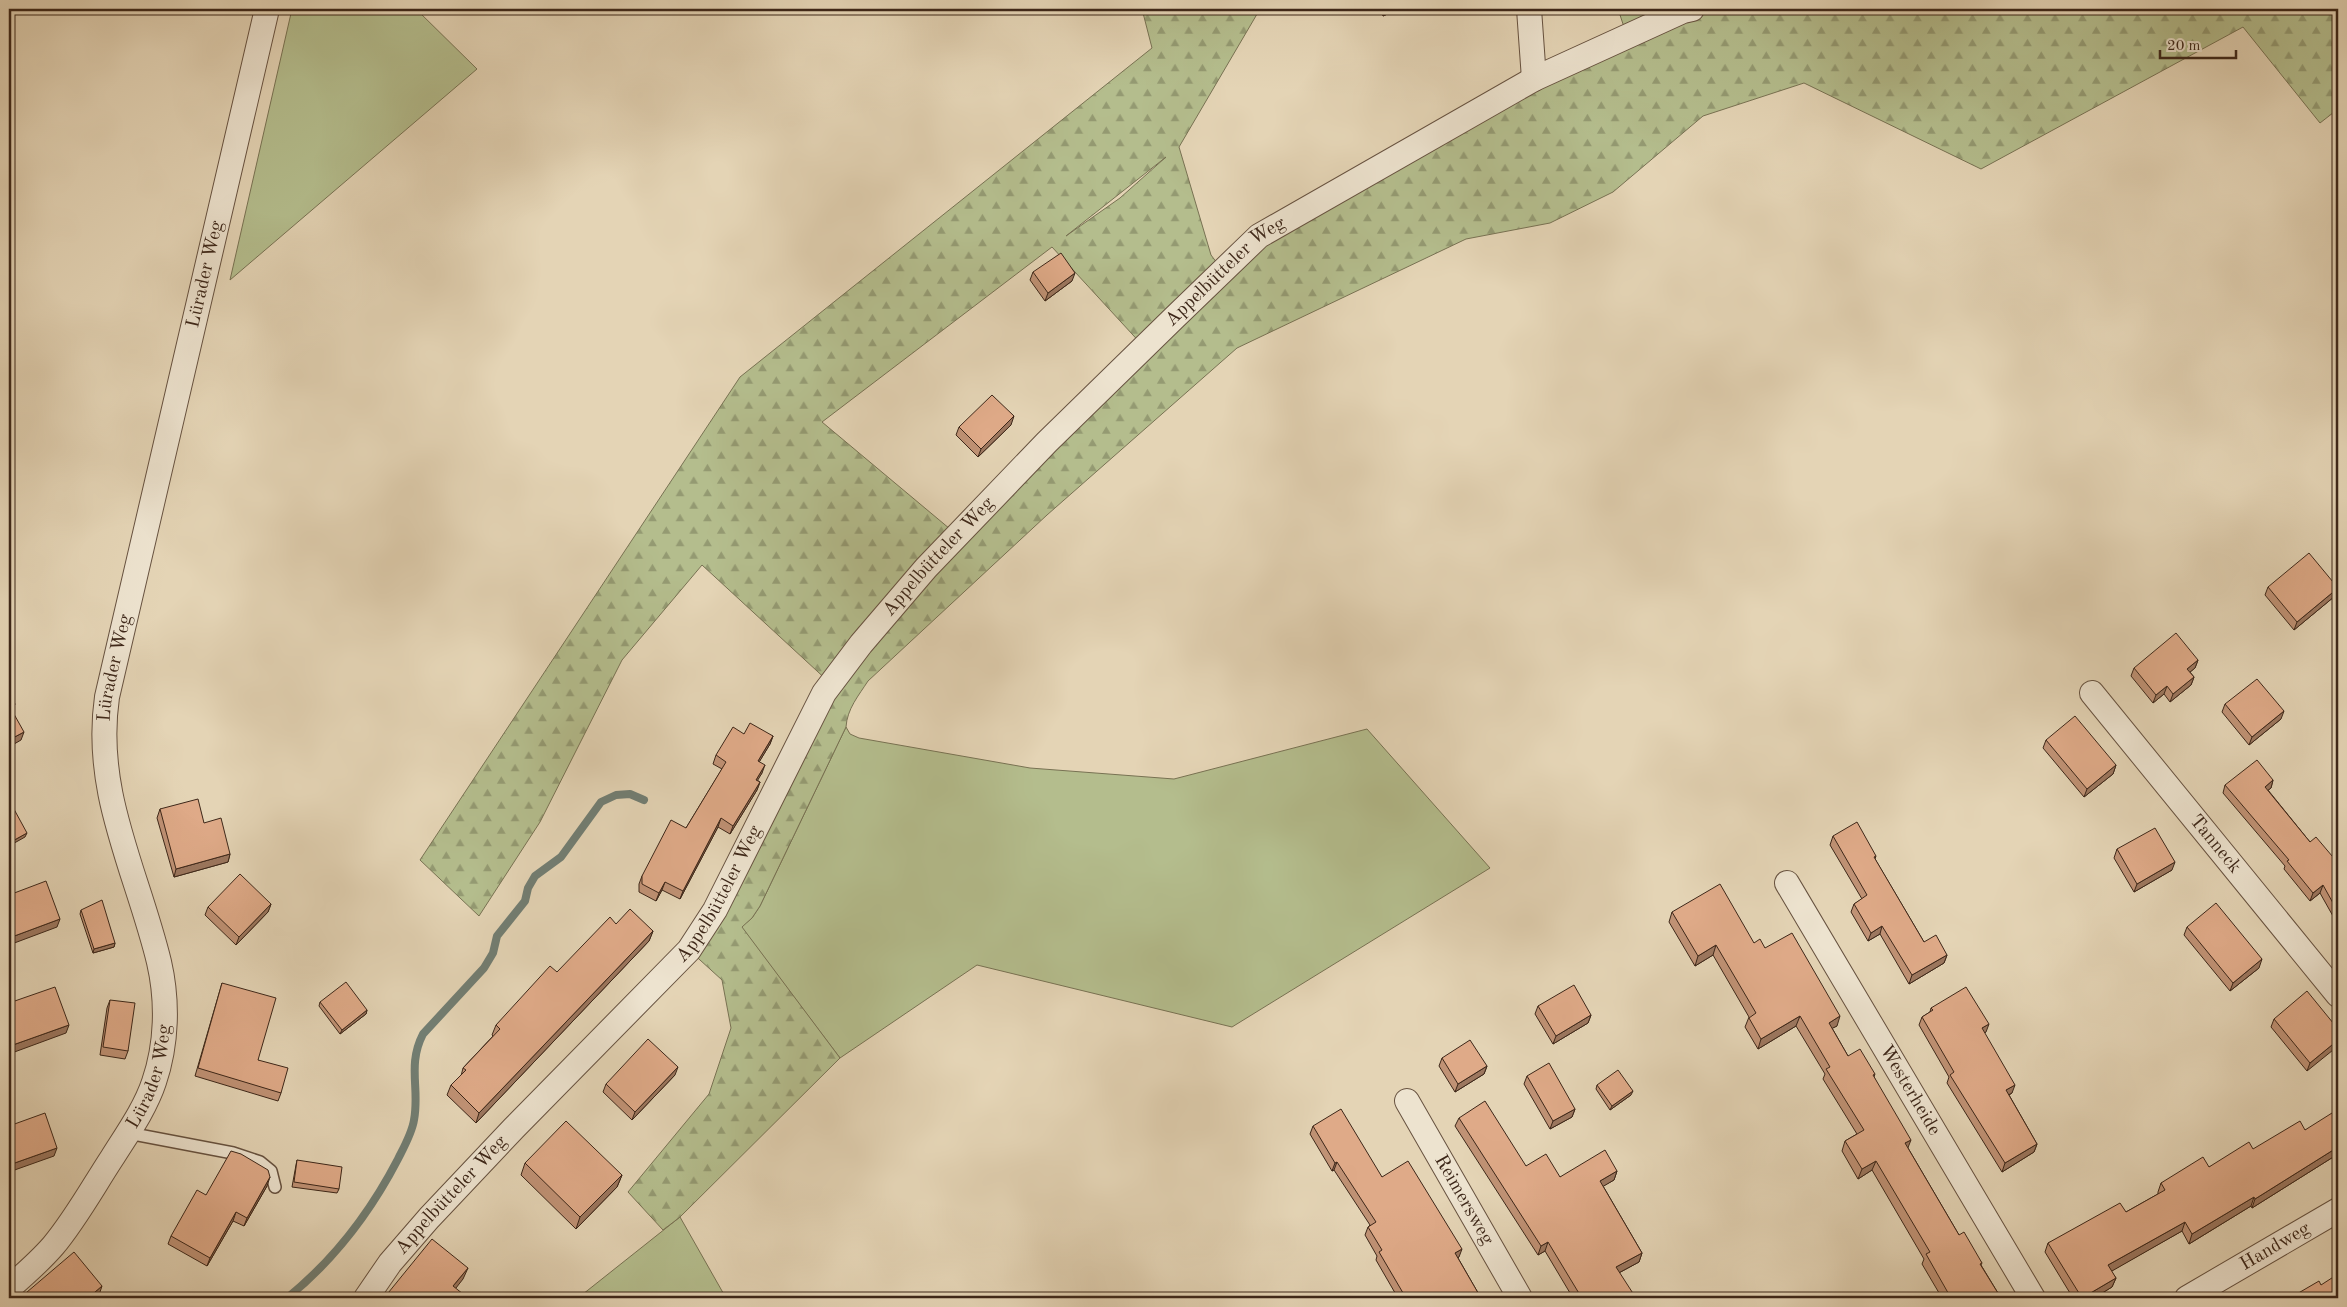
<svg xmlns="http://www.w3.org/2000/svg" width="2347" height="1307" viewBox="0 0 2347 1307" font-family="'Old Standard TT',serif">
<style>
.green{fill:#b4bd8d;stroke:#787253}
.forest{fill:url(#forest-firs);stroke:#787253;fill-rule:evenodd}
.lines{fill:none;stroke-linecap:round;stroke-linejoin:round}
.stream{stroke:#727e73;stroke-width:8}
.service-casing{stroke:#675240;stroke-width:14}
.minor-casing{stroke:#675240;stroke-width:26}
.service{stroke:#ede3cf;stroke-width:11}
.minor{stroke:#ede3cf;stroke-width:24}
.wall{fill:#c09275;stroke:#3d2719}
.shaded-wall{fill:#9c775f;stroke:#3d2719}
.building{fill:#dfaa88;stroke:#3d2719}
.labels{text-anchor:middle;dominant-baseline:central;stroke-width:4;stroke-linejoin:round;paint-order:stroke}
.street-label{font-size:19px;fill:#3d2719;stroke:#ede3cf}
</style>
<defs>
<pattern id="forest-firs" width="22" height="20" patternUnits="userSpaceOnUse" patternTransform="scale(1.25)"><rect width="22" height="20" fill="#b4bd8d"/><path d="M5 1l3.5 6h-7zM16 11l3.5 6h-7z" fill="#949a72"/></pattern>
</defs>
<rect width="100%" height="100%" fill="#e4d4b5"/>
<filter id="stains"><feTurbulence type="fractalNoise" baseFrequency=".004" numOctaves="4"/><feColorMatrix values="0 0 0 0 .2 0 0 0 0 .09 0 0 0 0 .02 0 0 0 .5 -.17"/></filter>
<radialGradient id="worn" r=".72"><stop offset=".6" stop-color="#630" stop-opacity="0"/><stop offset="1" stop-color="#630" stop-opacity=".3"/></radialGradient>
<g class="green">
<polygon points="292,9 416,9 477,69 230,280"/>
<polygon points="1618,9 1692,9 1627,36"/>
<polygon points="846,727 850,734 859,738 1030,768 1174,779 1367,729 1490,868 1232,1027 977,965 840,1058 741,927 752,918 760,906"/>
<polygon points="680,1217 726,1298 578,1298"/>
</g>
<path class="forest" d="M1142,9H1260L1179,147L1211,255L1223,271L1259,236L1692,9H2338V109L2320,123L2243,27L1981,169L1804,83L1703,116L1613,192L1550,223L1466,239L1237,348L1047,515L868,681C859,695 847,709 846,727L760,906L752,918L742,927L840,1058L680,1217L663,1230L628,1192L709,1094L731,1028L722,980L689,950L830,683L702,565L622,660L540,822L479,916L420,860L740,377L1152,48ZM1166,157L1120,198L1066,236ZM1052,247L1144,347L956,534L822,422Z"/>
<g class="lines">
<path class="stream" d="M287,1298C334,1260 370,1213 398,1159C404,1147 412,1133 414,1120C420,1089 407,1065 423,1034L484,968L493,953L497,936L525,901L528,888L535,876L561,857L601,802L616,795L630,794L644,800"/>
<g class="service-casing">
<polyline id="service" points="128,1133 233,1153 260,1162 271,1171 275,1187"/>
</g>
<g class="minor-casing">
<g id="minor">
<polyline points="1529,9 1534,79"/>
<path id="s1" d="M2092,693L2338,995"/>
<path id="s2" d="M1787,883L2033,1298"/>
<path id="s3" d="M1407,1101L1520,1298"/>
<path id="s4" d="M9,1288C24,1275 40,1261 53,1246C75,1220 93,1187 112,1158C127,1134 145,1109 154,1082C167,1044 168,1001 159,962C137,871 93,793 107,697L267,9"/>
<path id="s5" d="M366,1298L390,1263L429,1218L514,1128L689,950L715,910L824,693L861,644L926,568L1047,442L1174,318L1259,236L1534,79L1683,11L1692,9"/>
<path id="s6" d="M2187,1298L2338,1210"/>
</g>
</g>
<use href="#service" class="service"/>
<use href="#minor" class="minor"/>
</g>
<g class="wall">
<polygon points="1380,9 1399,9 1383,16"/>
<polygon points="1033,272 1072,281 1045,301 1030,280"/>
<polygon points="1011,425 978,457 956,435 959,427"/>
<polygon points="2268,587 2335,596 2294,630 2265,595"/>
<polygon points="2198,660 2195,668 2190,672 2194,677 2191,685 2170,702 2164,694 2153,703 2131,676 2134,668"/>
<polygon points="2225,704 2281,719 2249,745 2222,712"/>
<polygon points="744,734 773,736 770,744 759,762 762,773 757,780 760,782 757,790 730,834 718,827 680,899 662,890 656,901 639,892 639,884 642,876 686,828 722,769 713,764 716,755"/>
<polygon points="2046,740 2116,765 2113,774 2084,797 2043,748"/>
<polygon points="2273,780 2271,788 2268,790 2310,842 2338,863 2338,925 2320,893 2310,901 2284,869 2285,866 2223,793 2225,785"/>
<polygon points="160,809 204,823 230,854 228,862 174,877 157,818"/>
<polygon points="1833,836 1876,856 1875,859 1924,942 1947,955 1944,963 1909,984 1880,934 1868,941 1851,912 1854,904 1862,899 1830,845"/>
<polygon points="2117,849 2172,870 2134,892 2114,858"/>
<polygon points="271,904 268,912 236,945 205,915 208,907"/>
<polygon points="81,910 115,943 114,947 93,953 80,914"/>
<polygon points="1672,912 1754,943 1765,948 1837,1026 1832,1028 1848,1056 1875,1074 1874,1077 1908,1148 1959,1235 1982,1263 1981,1265 2001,1298 1942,1298 1922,1264 1924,1259 1872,1170 1858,1179 1842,1151 1845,1141 1857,1134 1823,1079 1825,1074 1796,1026 1758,1049 1745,1027 1749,1017 1713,955 1695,966 1669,922"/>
<polygon points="616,924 653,931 649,941 476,1123 447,1095 451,1085 461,1076 463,1068 493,1036 492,1035 496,1025 557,972"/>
<polygon points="2187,927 2259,968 2230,991 2184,935"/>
<polygon points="222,983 258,1060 281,1093 278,1101 195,1076"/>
<polygon points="110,1000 128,1051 125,1059 100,1055 107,1008"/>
<polygon points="320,1002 367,1010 366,1014 340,1034 319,1006"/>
<polygon points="1538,1006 1591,1015 1588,1023 1553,1044 1535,1014"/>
<polygon points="1931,1008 1986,1032 1984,1033 2012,1093 2009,1095 2037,1144 2034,1152 2002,1172 1947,1083 1949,1077 1919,1025 1922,1017 1930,1012"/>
<polygon points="2274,1019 2338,1029 2307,1071 2271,1027"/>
<polygon points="1442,1058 1487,1066 1484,1074 1455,1092 1439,1066"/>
<polygon points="675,1075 632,1120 603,1092 606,1084"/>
<polygon points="1527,1076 1575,1109 1572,1117 1550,1129 1524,1084"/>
<polygon points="1597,1085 1631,1095 1610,1110 1596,1089"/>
<polygon points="1459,1118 1526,1166 1560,1177 1617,1171 1614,1180 1603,1186 1642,1253 1639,1262 1573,1298 1545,1251 1538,1255 1455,1126"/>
<polygon points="2338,1124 2338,1154 2252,1208 2251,1206 2189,1244 2182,1231 2111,1271 2116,1278 2112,1287 2094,1298 2073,1298 2045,1252 2048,1243 2126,1212 2158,1194 2158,1192 2161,1183 2209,1167 2305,1130"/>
<polygon points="1313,1126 1382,1177 1459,1257 1458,1258 1481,1298 1398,1298 1376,1260 1377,1256 1365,1235 1368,1227 1370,1225 1334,1170 1332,1171 1310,1134"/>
<polygon points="297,1160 339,1189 337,1193 292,1187 296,1165"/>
<polygon points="525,1163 622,1175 617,1187 576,1229 521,1175"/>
<polygon points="267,1186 244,1226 233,1221 207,1266 168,1244 171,1236"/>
</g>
<g class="shaded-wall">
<polygon points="1385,9 1399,9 1383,16"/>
<polygon points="1075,273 1072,281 1045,301 1048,293"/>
<polygon points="1014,416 1011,425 978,457 981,449"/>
<polygon points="2338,588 2335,596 2294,630 2297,622"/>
<polygon points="2198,660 2195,668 2184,677 2187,669"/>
<polygon points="2194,677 2191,685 2170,702 2173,694"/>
<polygon points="2167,686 2164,694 2153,703 2156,695"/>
<polygon points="15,704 12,713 10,707"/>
<polygon points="2284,711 2281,719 2249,745 2252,737"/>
<polygon points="24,732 21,740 9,747 9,740"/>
<polygon points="773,736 770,744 755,769 758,761"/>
<polygon points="765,765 762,773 753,788 756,780"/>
<polygon points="2116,765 2113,774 2084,797 2087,789"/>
<polygon points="2273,780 2271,788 2262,795 2265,787"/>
<polygon points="760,782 757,790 730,834 733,826"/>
<polygon points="721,818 718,827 680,899 683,891"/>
<polygon points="27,833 25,837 9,846 9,843"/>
<polygon points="230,854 228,862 174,877 176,869"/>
<polygon points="2175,862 2172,870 2134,892 2137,884"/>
<polygon points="665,882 662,890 656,901 659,893"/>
<polygon points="2323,885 2320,893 2310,901 2313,893"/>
<polygon points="271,904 268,912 236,945 239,937"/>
<polygon points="60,919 57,927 9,945 9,938"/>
<polygon points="1882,926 1880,934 1868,941 1871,933"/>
<polygon points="653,931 649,941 476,1123 479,1113"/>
<polygon points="115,943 114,947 93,953 94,949"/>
<polygon points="1716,945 1713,955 1695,966 1698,956"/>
<polygon points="1947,955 1944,963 1909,984 1912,975"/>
<polygon points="2262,959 2259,968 2230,991 2233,983"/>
<polygon points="367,1010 366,1014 340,1034 342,1030"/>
<polygon points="1591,1015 1588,1023 1553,1044 1556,1036"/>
<polygon points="1800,1016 1796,1026 1758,1049 1761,1039"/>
<polygon points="1840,1016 1837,1026 1825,1032 1829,1023"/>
<polygon points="1989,1024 1986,1032 1979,1037 1982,1028"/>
<polygon points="69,1025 66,1033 9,1054 9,1050 10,1046"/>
<polygon points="2338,1040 2338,1046 2307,1071 2310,1063"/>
<polygon points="1487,1066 1484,1074 1455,1092 1458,1084"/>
<polygon points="678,1067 675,1075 632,1120 635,1112"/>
<polygon points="2015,1085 2012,1093 2003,1098 2006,1090"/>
<polygon points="1633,1091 1631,1095 1610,1110 1612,1106"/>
<polygon points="1575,1109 1572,1117 1550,1129 1553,1121"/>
<polygon points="1911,1140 1907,1150 1905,1143"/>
<polygon points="2037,1144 2034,1152 2002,1172 2005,1163"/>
<polygon points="2338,1147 2338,1154 2252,1208 2255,1199"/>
<polygon points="57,1148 54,1156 9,1172 9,1165"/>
<polygon points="1876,1161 1872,1170 1858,1179 1862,1169"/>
<polygon points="1337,1162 1334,1170 1332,1171 1335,1163"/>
<polygon points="1617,1171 1614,1180 1597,1190 1600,1181"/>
<polygon points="622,1175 617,1187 576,1229 580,1217"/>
<polygon points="270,1177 267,1186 244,1226 247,1218"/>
<polygon points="2254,1197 2251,1206 2189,1244 2192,1234"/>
<polygon points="236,1212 233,1221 207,1266 210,1258"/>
<polygon points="2185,1222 2182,1231 2105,1275 2108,1265"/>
<polygon points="1548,1242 1545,1251 1538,1255 1541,1246"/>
<polygon points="1462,1249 1459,1257 1452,1261 1455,1253"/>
<polygon points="1642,1253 1639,1262 1613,1276 1616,1267"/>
<polygon points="468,1268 463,1279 449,1297 453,1286"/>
<polygon points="2116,1278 2112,1287 2094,1298 2082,1298"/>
<polygon points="102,1286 98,1298 88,1298"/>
</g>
<g class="building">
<polygon points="1061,253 1075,273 1048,293 1033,272"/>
<polygon points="992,395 1014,416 981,449 959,427"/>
<polygon points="2309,553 2338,588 2297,622 2268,587"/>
<polygon points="2176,633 2198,660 2187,669 2194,677 2173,694 2167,686 2156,695 2134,668"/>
<polygon points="2257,679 2284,711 2252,737 2225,704"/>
<polygon points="9,693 15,704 10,707 24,732 9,740"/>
<polygon points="2075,716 2116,765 2087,789 2046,740"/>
<polygon points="750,723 773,736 758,761 765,765 756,780 760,782 733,826 721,818 683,891 665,882 659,893 642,884 642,876 671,820 686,828 726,762 716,755 733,727 744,734"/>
<polygon points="2257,760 2273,780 2265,787 2310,842 2316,837 2338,863 2338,912 2323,885 2313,893 2287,861 2289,860 2225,785"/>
<polygon points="198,799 204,823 221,818 230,854 176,869 160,809"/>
<polygon points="9,800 27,833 9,843"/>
<polygon points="1857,822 1876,856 1874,857 1924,942 1936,935 1947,955 1912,975 1882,926 1871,933 1854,904 1867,895 1833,836"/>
<polygon points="2155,828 2175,862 2137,884 2117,849"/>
<polygon points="240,874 271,904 239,937 208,907"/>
<polygon points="46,881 60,919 9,938 9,895"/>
<polygon points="1720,884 1754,943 1760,939 1765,948 1792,933 1840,1016 1829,1023 1848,1056 1860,1049 1875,1074 1873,1075 1911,1140 1905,1143 1959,1235 1964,1232 1982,1263 1980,1264 2001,1298 1951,1298 1926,1254 1930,1252 1876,1161 1862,1169 1845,1141 1864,1130 1826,1069 1830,1067 1800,1016 1761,1039 1749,1018 1756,1013 1716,945 1698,956 1672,912"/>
<polygon points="102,900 115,943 94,949 81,910"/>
<polygon points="2216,903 2262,959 2233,983 2187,927"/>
<polygon points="630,909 653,931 479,1113 451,1085 466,1070 463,1068 500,1029 496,1025 550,966 557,972 610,917 616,924"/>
<polygon points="346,982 367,1010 342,1030 320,1002"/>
<polygon points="222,983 276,998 258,1060 288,1068 281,1093 198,1068"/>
<polygon points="1574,985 1591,1015 1556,1036 1538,1006"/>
<polygon points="55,987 69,1025 10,1046 9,1042 9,1003"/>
<polygon points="1966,987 1989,1024 1982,1028 2015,1085 2006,1090 2037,1144 2005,1163 1950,1075 1954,1072 1922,1017 1933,1010 1931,1008"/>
<polygon points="2307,991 2338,1029 2338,1040 2310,1063 2274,1019"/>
<polygon points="110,1000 135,1003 128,1051 103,1047"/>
<polygon points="648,1039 678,1067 635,1112 606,1084"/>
<polygon points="1470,1040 1487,1066 1458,1084 1442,1058"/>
<polygon points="1549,1063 1575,1109 1553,1121 1527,1076"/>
<polygon points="1618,1070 1633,1091 1612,1106 1597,1085"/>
<polygon points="1485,1101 1526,1166 1546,1154 1560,1177 1605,1150 1617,1171 1600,1181 1642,1253 1616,1267 1636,1298 1574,1298 1580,1295 1548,1242 1541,1246 1459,1118"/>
<polygon points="1341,1109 1382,1177 1408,1161 1462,1249 1455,1253 1481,1298 1406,1298 1379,1252 1382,1250 1368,1227 1376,1222 1337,1162 1335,1163 1313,1126"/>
<polygon points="45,1113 57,1148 9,1165 9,1126"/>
<polygon points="2332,1113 2338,1124 2338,1147 2255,1199 2254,1197 2192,1234 2185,1222 2108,1265 2116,1278 2082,1298 2048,1243 2120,1203 2126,1212 2165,1190 2161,1183 2203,1157 2209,1167 2249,1142 2253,1149 2300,1121 2305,1130"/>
<polygon points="566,1121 622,1175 580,1217 525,1163"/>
<polygon points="231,1151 241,1154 268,1170 270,1177 247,1218 236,1212 210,1258 171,1236 197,1190 206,1195"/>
<polygon points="297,1160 342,1167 339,1189 294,1182"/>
<polygon points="432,1239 468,1268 453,1286 468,1298 384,1298"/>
<polygon points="74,1252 102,1286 88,1298 20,1298"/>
<polygon points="2338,1274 2338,1298 2296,1298 2295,1295 2319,1281 2321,1285"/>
</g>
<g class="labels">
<g class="street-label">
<text stroke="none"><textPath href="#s4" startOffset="1082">Lürader Weg</textPath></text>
<text stroke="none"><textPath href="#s5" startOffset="1349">Appelbütteler Weg</textPath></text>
<text stroke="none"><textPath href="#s5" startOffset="944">Appelbütteler Weg</textPath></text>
<text stroke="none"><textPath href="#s4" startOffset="678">Lürader Weg</textPath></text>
<text stroke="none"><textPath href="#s1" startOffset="195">Tanneck</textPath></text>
<text stroke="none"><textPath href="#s5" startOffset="539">Appelbütteler Weg</textPath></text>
<text stroke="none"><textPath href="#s4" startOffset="258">Lürader Weg</textPath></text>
<text stroke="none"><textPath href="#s2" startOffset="241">Westerheide</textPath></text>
<text stroke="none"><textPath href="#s5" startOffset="134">Appelbütteler Weg</textPath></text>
<text stroke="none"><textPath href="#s3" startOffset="114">Reimersweg</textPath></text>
<text stroke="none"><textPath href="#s6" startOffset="102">Handweg</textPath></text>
</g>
</g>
<rect width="2347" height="1307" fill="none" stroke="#e4d4b5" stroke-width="30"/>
<rect x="10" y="10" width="2327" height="1287" fill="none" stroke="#3d2719" stroke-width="2.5"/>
<rect x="15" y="15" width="2317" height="1277" fill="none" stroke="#3d2719"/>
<path d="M2160 50v8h76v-8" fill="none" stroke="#3d2719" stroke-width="2.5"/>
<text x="2167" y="50" font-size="15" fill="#3d2719" stroke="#ede3cf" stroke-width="4" paint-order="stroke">20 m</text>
<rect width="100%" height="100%" filter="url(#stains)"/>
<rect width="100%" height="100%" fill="url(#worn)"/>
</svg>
